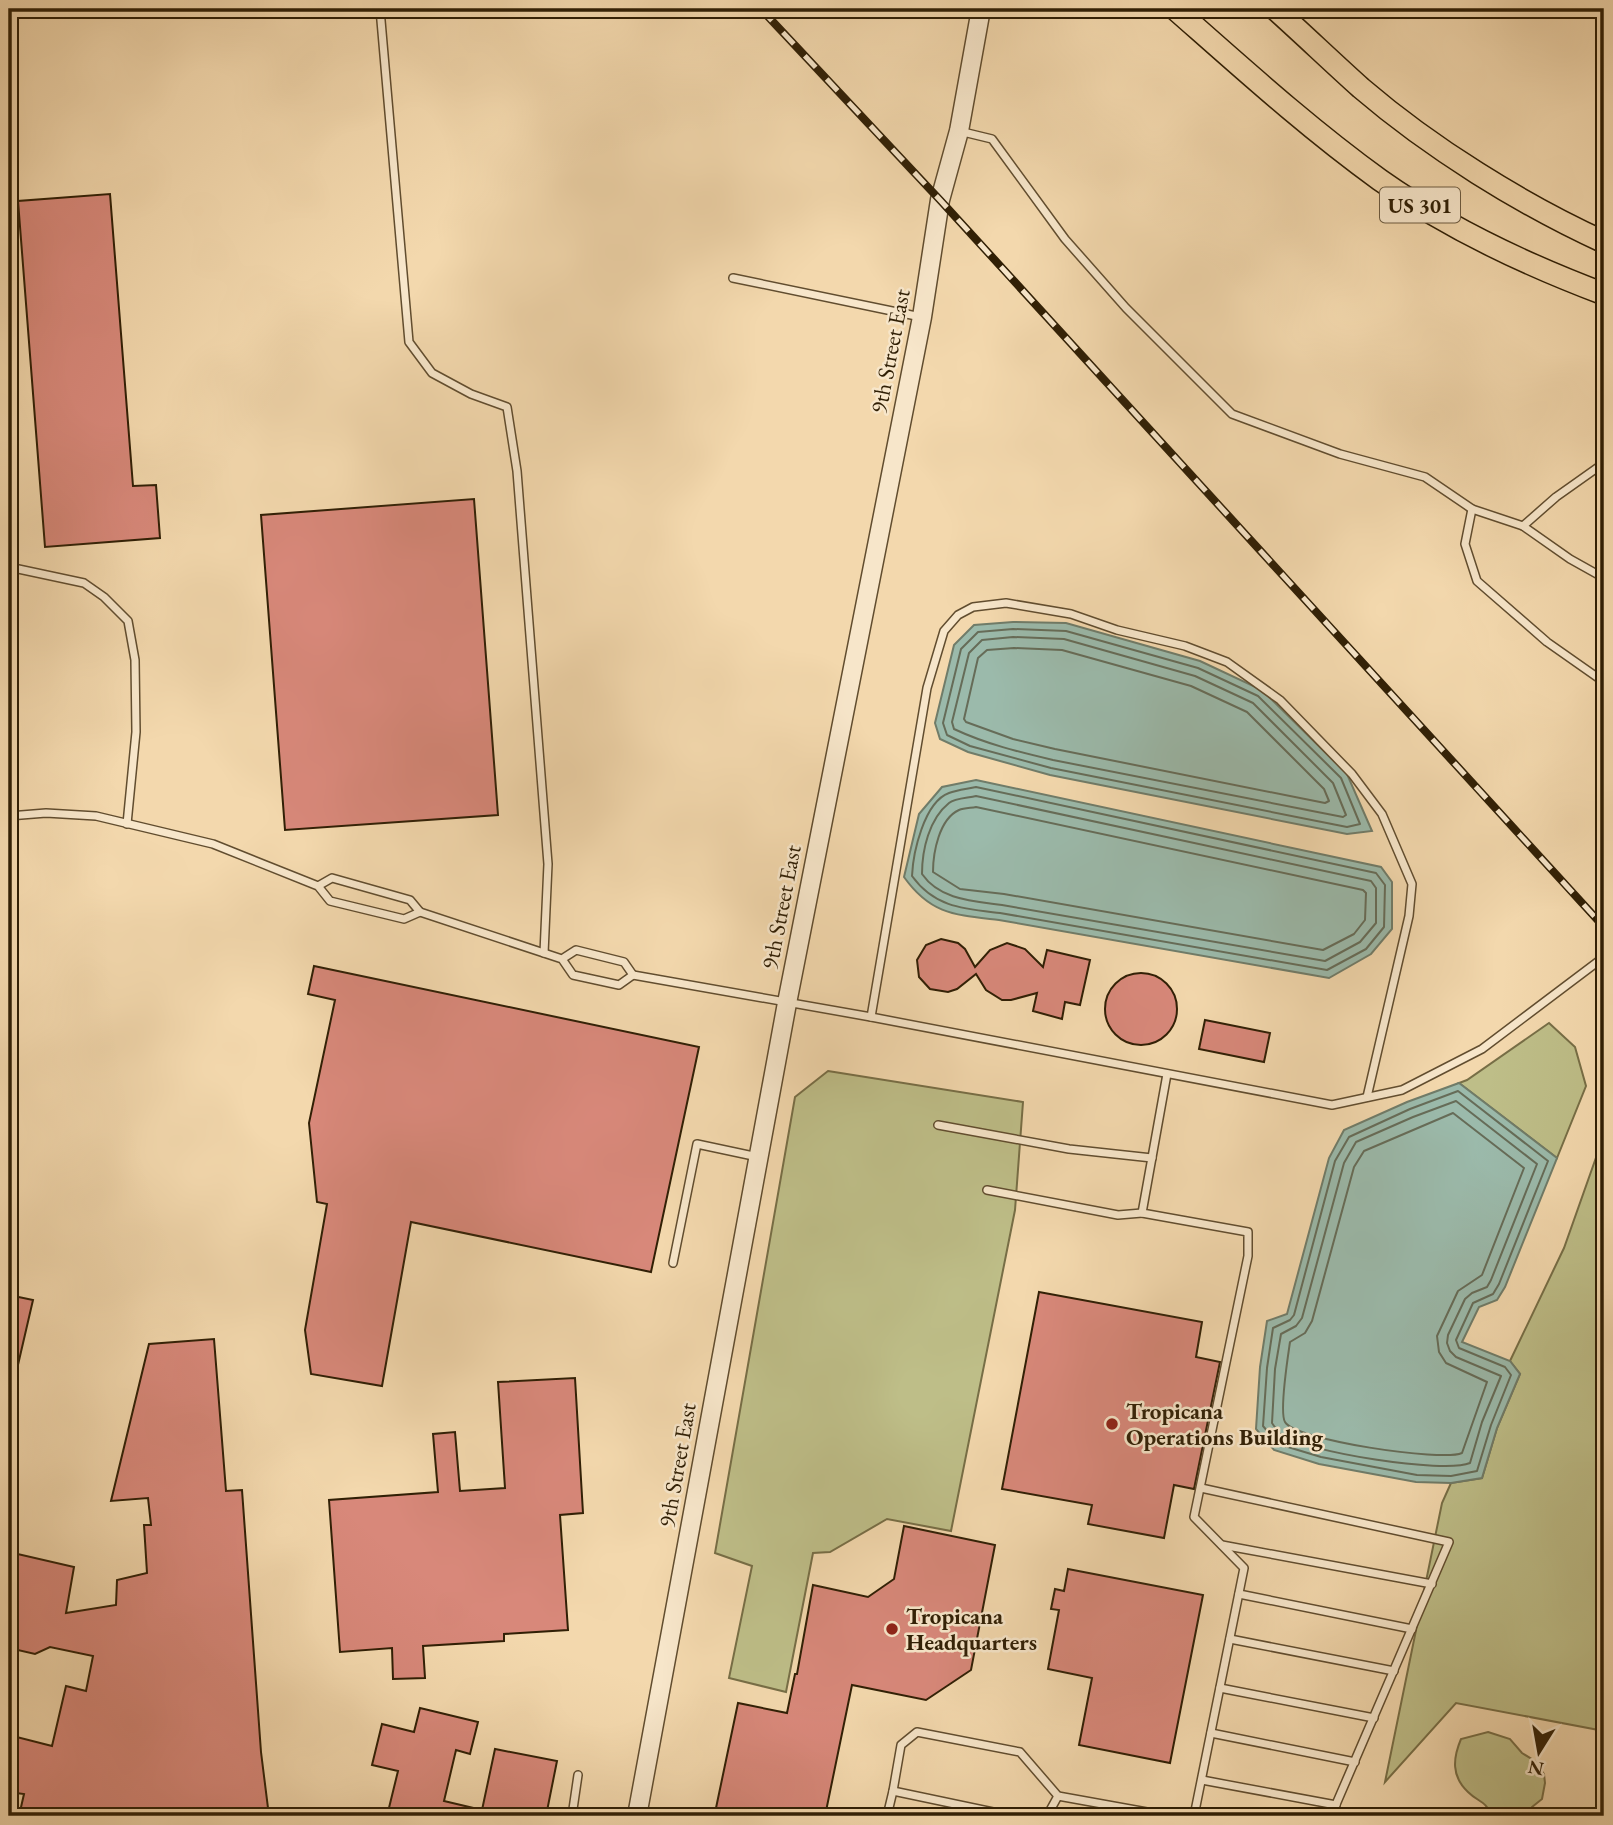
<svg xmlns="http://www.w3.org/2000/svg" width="1613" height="1825" viewBox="0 0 1613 1825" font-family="'EB Garamond',serif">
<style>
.green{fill:#bebe88;stroke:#776e46;stroke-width:2}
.water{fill:#9bbaab;stroke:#707c69;stroke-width:2}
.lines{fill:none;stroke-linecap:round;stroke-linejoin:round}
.shore{stroke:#666c58;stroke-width:2}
.building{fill:#d8887a;stroke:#301f05;stroke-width:2}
.service-casing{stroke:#614d2f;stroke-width:10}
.tertiary-casing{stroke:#614d2f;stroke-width:21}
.primary-casing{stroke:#301f05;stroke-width:24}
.service{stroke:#f7e6ca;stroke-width:7}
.tertiary{stroke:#f7e6ca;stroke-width:18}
.primary{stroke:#f3d8ad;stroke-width:21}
.rail-casing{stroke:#301f05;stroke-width:8}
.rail{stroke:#f7e6ca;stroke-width:5;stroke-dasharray:16;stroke-linecap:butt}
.poi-dot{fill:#8f2418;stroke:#f7e6ca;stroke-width:2.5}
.labels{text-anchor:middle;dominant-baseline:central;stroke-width:5;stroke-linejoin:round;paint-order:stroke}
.shield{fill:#f7e6ca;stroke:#6c5b40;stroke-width:2}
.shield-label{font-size:21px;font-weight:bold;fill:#301f05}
.street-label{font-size:23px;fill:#301f05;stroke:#f7e6ca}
.poi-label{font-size:23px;font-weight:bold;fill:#301f05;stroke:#f7e6ca;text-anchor:start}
</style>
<rect width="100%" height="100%" fill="#f3d8ad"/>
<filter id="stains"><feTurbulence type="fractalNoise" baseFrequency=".00286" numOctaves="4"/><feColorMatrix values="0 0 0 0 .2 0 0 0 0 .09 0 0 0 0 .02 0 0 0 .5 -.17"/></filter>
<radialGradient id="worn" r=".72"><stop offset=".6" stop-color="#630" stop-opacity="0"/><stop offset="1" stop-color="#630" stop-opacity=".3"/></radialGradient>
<g class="green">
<polygon points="1549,1023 1575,1047 1586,1086 1557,1158 1459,1083 1467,1080"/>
<polygon points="828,1071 1023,1102 1015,1210 951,1531 887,1519 830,1552 813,1553 786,1692 729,1678 752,1566 715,1553 795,1097"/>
<polygon points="1604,1135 1604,1731 1456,1703 1385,1782 1442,1503 1451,1483 1482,1478 1497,1428 1520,1374 1510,1361 1564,1248"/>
<path d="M1488,1732L1510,1739L1522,1753L1535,1761L1544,1774L1545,1783L1542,1799L1532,1807L1530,1816H1491C1486,1800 1479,1803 1468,1792C1451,1776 1453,1758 1461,1739Z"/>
</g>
<g class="water">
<polygon points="1013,622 1066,623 1200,661 1262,690 1347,774 1372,831 1347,834 1050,775 968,752 940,739 935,723 954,645 974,625"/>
<path d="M976,780L1381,867L1392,882V929L1371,954L1329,978L999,920C956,915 931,915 904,877L919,814L942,787Z"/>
<polygon points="1459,1083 1557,1158 1505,1287 1497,1300 1479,1307 1462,1342 1510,1361 1520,1374 1497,1428 1482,1478 1451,1483 1416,1482 1319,1464 1274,1450 1256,1429 1260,1367 1267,1321 1287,1314 1329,1158 1344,1130 1407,1102"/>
</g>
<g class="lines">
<g class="shore">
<polygon points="1013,629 1066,631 1198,668 1258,696 1341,778 1360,824 1347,827 1051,768 970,746 947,735 943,723 961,649 978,632"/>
<path d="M1013,637L1064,639L1195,676L1253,703L1333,783L1346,815L1343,817L1053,760C1019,752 986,744 954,729L952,722L969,653L982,640Z"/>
<polygon points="1014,648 1062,650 1191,686 1247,712 1324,789 1329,801 1325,803 1055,749 1013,739 966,722 964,719 978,658 987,650"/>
<path d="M976,787L1376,873L1385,885L1384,927L1366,949L1327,970L1000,913C965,909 935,908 912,876C913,853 924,802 949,793C957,790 967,789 976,787Z"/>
<path d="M976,796L1371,881L1376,888V923L1360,942L1325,961L1002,905C973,901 940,900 922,874C922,850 929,819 949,803C955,798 968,798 976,796Z"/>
<path d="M976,807L1363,890L1366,893L1365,920L1354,934L1323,950L1004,894L960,889L933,872C933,853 939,819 959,810C964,808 971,808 976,807Z"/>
<polygon points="1458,1091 1548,1161 1499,1284 1493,1294 1473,1303 1456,1340 1459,1348 1505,1367 1511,1375 1491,1425 1477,1471 1451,1476 1417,1475 1321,1457 1278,1444 1263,1426 1267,1368 1273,1328 1290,1320 1294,1315 1335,1161 1349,1137 1410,1109"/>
<path d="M1456,1101L1537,1164L1491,1280L1487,1287L1472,1293L1465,1299L1448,1335L1447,1343L1450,1351L1456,1357L1501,1376L1482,1422L1470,1463C1444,1474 1306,1452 1282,1435C1278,1433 1275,1427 1272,1423L1275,1369L1281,1334L1296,1326L1302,1318L1344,1163L1356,1142L1413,1117Z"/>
<path d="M1453,1113L1524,1168L1482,1275L1458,1291L1437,1336L1439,1352L1446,1363L1487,1382L1462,1453C1442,1462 1295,1440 1285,1422C1279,1412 1288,1356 1290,1342L1305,1333L1312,1321L1354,1167L1364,1151Z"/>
</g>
</g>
<g class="building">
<polygon points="110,194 133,486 156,485 160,538 45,547 18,201"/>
<polygon points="474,499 498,815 285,830 261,515"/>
<polygon points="941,939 958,943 965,949 975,967 990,950 1007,943 1025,949 1043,967 1047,950 1090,960 1080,1005 1065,1002 1062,1019 1033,1011 1037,993 1011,1000 1002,1000 986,990 976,974 957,989 948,992 930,989 919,977 917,960 926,945"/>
<polygon points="314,966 699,1047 651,1272 411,1222 382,1386 311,1374 305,1330 327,1204 317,1202 309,1123 335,1000 308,994"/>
<circle cx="1141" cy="1009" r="36"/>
<polygon points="1205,1020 1270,1033 1264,1062 1199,1049"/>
<polygon points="1039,1292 1202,1322 1196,1357 1220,1362 1194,1489 1174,1485 1164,1538 1088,1524 1092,1505 1002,1489"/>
<polygon points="9,1295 33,1300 14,1382 9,1381"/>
<polygon points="214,1339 226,1491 242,1490 261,1752 269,1816 19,1816 24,1794 9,1792 9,1735 52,1746 66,1686 86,1691 93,1656 50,1647 35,1654 9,1648 9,1552 74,1567 66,1613 116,1605 117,1580 147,1573 144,1525 151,1525 148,1498 111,1501 149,1344"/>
<polygon points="575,1378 583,1513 560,1515 568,1630 504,1634 504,1641 423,1646 425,1678 393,1679 392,1648 340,1652 329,1500 438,1492 433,1434 455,1432 460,1491 505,1488 498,1382"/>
<polygon points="904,1526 995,1545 971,1670 926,1700 852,1685 825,1816 758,1816 716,1808 738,1703 787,1713 795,1674 797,1674 813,1585 868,1597 894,1579"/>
<polygon points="1068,1569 1203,1595 1170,1763 1079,1745 1092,1678 1048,1669 1059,1610 1051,1609 1055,1589 1064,1591"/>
<polygon points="420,1708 478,1722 470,1754 456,1750 444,1801 482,1810 495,1749 557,1761 546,1816 387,1816 398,1771 372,1765 382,1724 414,1732"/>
</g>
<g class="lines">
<g class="service-casing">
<g id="service">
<polyline points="380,9 409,342 432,373 471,394 507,407 517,471 548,864 544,953"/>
<polyline points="959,131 992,139 1065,239 1126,308 1232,414 1340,454 1425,477 1472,509 1523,526 1570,559 1604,578"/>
<polyline points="733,278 921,317"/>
<polyline points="1472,509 1465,544 1477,581 1547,642 1604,682"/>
<polyline points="1523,526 1556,497 1604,463"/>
<polyline points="9,567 84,583 104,597 128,621 135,660 136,732 127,824"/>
<polyline points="9,816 46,813 96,816 213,844 318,886 330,901 404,919 420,912 410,900 332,878 318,886"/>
<polyline points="420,912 562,959 573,975 619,985 633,975 624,962 576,950 562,959"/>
<polyline points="633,975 871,1017 1332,1105 1402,1090 1482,1049 1604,957"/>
<polyline points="871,1017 927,688 944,631 958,615 973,607 1006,603 1071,614 1117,630 1185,646 1227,662 1280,700 1352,774 1382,814 1412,884 1409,916 1367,1097"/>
<polyline points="1167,1074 1142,1213 1248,1232 1248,1256 1194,1517 1244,1568 1194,1816"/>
<polyline points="938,1125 1069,1149 1152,1158"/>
<polyline points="987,1190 1118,1215 1142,1213"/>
<polyline points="673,1263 697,1144 758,1157"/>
<polyline points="1201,1488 1449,1542 1331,1816"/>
<polyline points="1222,1545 1432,1584"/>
<polyline points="1239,1594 1412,1629"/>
<polyline points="1230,1639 1394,1671"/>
<polyline points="1220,1688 1374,1718"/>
<polyline points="1211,1733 1355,1762"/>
<polyline points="1202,1780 1336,1805"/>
<polyline points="893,1791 901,1745 917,1732 1020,1752 1058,1796 1169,1816"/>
<polyline points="572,1816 578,1775"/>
<polyline points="887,1816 893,1791 1012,1816"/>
<polyline points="1047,1816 1058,1796"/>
</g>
</g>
<g class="tertiary-casing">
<polyline id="tertiary" points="637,1816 787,1003 922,317 940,200 959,131 981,9"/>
</g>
<g class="primary-casing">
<g id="primary">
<path d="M1175,9C1242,68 1308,128 1380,180C1448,228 1527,265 1604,294"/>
<path d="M1275,9C1304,35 1332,62 1361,88C1431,148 1521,204 1604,242"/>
</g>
</g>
<use href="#service" class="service"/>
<use href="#tertiary" class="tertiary"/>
<use href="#primary" class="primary"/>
<g class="rail-casing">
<polyline id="rail" points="761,9 940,200 1604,927"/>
</g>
<use href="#rail" class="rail"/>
</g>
<g class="poi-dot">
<circle cx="1112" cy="1424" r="7"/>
<circle cx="892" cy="1629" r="7"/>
</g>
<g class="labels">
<rect class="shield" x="1380" y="187.5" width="80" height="35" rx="5"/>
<g class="shield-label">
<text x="1420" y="205">US 301</text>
</g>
<g class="street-label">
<text transform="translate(890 351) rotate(-79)">9th Street East</text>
<text transform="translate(781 907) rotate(-79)">9th Street East</text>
<text transform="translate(677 1465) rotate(-80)">9th Street East</text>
</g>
<g class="poi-label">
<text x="1126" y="1411">Tropicana<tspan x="1126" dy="26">Operations Building</tspan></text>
<text x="906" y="1616">Tropicana<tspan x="906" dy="26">Headquarters</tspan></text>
</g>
</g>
<rect width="1613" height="1825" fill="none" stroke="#f3d8ad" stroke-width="35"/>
<rect x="10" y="10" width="1592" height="1804" fill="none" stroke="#301f05" stroke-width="3.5"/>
<rect x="18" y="18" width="1578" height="1790" fill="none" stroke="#301f05" stroke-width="2"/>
<g transform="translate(1539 1752) rotate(191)" stroke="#f7e6ca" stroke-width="5" paint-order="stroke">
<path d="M0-5L12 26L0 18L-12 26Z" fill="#301f05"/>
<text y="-10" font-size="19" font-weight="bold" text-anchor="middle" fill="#301f05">N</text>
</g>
<rect width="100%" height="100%" filter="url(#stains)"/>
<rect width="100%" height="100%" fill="url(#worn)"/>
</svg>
